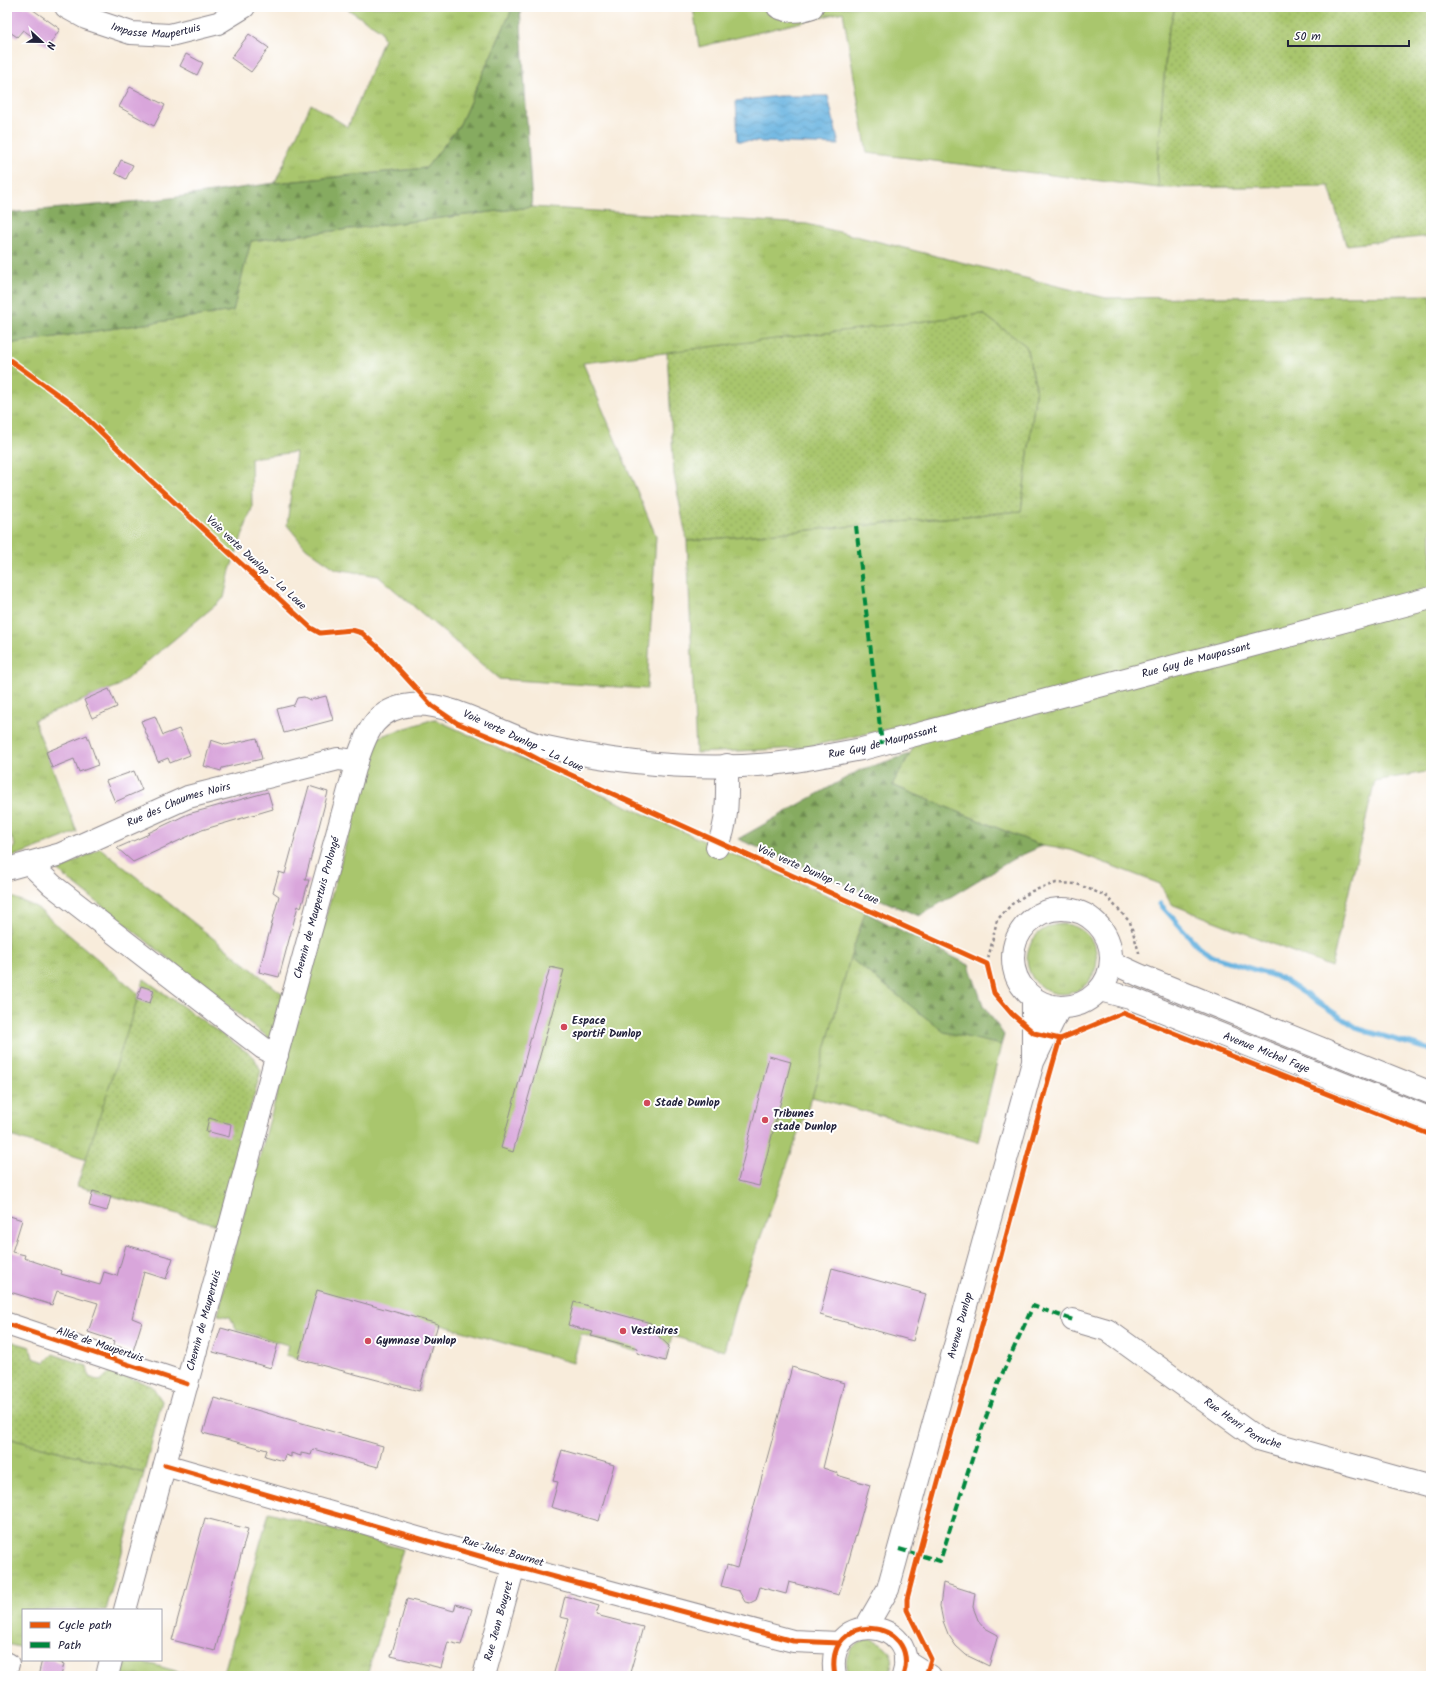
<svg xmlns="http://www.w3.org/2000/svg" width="1438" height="1683" viewBox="0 0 1438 1683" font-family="Kalam,sans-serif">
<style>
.grass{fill:url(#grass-tufts);stroke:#667454}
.forest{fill:url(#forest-firs);stroke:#54664e}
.garden{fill:url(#garden-dots);stroke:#667454}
.pitch{fill:#a9c66d;stroke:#667454}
.water{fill:url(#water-waves);stroke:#446a8e}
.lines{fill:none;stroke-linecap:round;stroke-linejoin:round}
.stream{stroke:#67b3e0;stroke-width:5}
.building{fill:#d9a6db}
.minor-casing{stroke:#8d878b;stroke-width:24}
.path{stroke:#8d878b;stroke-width:2.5;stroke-dasharray:3 3;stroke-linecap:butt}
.minor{stroke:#fff;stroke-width:22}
.quiet{stroke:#00873e;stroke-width:4;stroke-dasharray:8 4;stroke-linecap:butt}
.cycleway-casing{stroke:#fff;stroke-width:8}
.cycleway{stroke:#e8590c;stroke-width:5}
.poi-dot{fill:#d1495b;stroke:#fff;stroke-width:1.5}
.labels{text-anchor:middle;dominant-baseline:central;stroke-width:4;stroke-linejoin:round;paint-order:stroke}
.street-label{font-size:11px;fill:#22223b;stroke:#fff}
.poi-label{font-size:11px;font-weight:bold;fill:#22223b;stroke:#fff;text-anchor:start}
</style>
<defs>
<pattern id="grass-tufts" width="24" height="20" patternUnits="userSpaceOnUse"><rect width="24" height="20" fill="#a9c66d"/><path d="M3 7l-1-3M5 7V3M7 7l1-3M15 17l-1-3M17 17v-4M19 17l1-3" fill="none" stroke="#91aa5f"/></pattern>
<pattern id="forest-firs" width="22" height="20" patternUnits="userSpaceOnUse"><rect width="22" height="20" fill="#86ab60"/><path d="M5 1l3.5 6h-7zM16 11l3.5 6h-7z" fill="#6d8b50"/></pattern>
<pattern id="garden-dots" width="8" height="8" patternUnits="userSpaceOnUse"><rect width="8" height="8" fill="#a9c66d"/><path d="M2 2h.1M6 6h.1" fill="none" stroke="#91aa5f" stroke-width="1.8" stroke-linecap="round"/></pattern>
<pattern id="water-waves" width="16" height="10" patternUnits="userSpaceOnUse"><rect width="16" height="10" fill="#67b3e0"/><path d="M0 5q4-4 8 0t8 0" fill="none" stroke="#5491b7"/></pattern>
</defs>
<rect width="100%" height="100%" fill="#fff"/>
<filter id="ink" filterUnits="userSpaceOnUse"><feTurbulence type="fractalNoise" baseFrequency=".025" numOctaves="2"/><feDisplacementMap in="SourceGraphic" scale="8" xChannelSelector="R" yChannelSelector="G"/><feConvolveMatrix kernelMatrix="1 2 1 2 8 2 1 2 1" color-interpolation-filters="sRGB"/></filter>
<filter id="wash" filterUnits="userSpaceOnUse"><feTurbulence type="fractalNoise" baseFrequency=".012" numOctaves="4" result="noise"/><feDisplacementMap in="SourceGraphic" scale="16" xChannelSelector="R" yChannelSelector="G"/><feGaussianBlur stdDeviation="0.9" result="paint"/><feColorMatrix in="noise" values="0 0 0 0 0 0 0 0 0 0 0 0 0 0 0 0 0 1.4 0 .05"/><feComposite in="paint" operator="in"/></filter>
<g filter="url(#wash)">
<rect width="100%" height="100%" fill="#f8ecdb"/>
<g class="grass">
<polygon points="346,7 513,7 459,126 426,168 275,183 311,104 348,127 384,39 380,30 346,8"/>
<polygon points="532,207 807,224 1106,298 1431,295 1431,771 1375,781 1331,967 1171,904 1160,884 1071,850 1042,846 892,785 929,720 802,748 696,753 687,541 1021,511 1036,388 1026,346 983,314 583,363 656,536 647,689 499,679 378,576 336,569 306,548 287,525 296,452 251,458 252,508 230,570 224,598 118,686 34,720 77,832 7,859 15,845 7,828 7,344 233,311 251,241"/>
<polygon points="100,848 283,994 270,1039 58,871"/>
<polygon points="7,895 36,907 139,994 87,1160 7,1135"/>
<circle cx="1062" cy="959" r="35"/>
<polygon points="850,958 944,1031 1001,1045 978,1142 812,1097"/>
<polygon points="7,1438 144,1473 106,1610 23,1610 23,1648 7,1644"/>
<polygon points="269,1512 403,1549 367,1676 223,1676"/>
<path d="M869,1639C887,1642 900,1659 888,1676H851C839,1659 852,1642 869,1639Z"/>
<polygon points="122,1660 136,1660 194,1676 118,1676"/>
</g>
<g class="forest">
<polygon points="513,7 520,7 532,207 251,241 233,311 7,344 7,213 163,199 275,183 426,168 459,126"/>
<polygon points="910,754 892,785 1042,846 1013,859 919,916 738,839 860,770"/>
<polygon points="865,912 969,965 983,1005 1004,1035 1001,1045 944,1032 850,958"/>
</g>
<g class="garden">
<polygon points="1175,7 1431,7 1431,236 1346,245 1329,186 1159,188 1157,169 1167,37"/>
<polygon points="983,314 1026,346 1036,388 1021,511 687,541 674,475 667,352"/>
<polygon points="144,979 254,1057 261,1071 217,1225 77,1186"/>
<polygon points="7,1340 30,1347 33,1358 45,1362 53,1354 87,1366 89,1377 100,1381 111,1371 152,1386 162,1401 144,1473 7,1438"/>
</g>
<g class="pitch">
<polygon points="598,7 664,7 645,12"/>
<polygon points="693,7 1175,7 1167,37 1157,169 1159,188 867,153 843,12 699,47"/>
<polygon points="434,719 717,847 865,912 850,958 812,1097 736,1304 724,1351 672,1336 665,1361 581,1334 573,1363 438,1324 419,1391 286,1355 288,1345 237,1330 230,1317 218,1315 233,1253 375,738"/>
</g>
<polygon class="water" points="779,96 828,96 839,145 738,141 736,101"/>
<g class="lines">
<polyline class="stream" points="1160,904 1198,946 1211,956 1281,978 1359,1029 1431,1050"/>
</g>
<g id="blocks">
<g class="building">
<polygon points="7,7 29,7 60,29 48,47 23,30 17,37 7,30"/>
<polygon points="249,34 269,48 251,72 231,58"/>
<polygon points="186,54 203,63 197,75 180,66"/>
<polygon points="130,87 165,105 154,126 119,107"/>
<polygon points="121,160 133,165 126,179 115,173"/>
<polygon points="109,689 117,707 92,718 84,700"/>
<polygon points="326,696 333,720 284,733 277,709 294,705 297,698 304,697 310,700"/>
<polygon points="155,716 163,735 179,729 190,755 170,763 168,758 158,762 141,721"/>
<polygon points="87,735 98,765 79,772 74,759 52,768 46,752"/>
<polygon points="257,738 262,759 222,768 221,771 204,766 211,740 226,745"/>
<polygon points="134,771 142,790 115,802 106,781"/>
<polygon points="309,786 328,792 305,880 309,880 301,908 298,906 279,977 259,972 279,896 273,892 279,872 285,874"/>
<polygon points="268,792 273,809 202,830 133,862 117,848 149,834 148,833 188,814"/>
<polygon points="550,967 564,970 513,1152 501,1148"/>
<polygon points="141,986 154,990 150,1003 137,999"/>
<polygon points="769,1056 791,1062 759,1186 738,1181"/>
<polygon points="209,1118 231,1124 229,1137 206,1131"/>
<polygon points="93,1191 111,1196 107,1211 89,1206"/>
<polygon points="7,1215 22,1220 12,1252 25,1255 24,1258 62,1271 61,1274 100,1285 104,1272 117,1276 126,1245 173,1258 166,1279 144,1272 132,1318 142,1322 133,1351 113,1345 115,1341 88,1332 98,1303 57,1291 52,1305 7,1291"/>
<polygon points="832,1268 926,1294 913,1341 820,1315"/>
<polygon points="317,1290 438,1324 419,1391 298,1359"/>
<polygon points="574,1302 651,1323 650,1328 669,1346 665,1361 637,1353 638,1348 591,1336 593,1332 568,1325"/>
<polygon points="221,1328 278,1344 271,1368 213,1352"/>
<polygon points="792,1367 844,1383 823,1468 838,1473 837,1475 870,1485 839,1595 789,1582 786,1594 760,1587 756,1600 750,1603 745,1602 739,1591 721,1586 727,1565 737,1568"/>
<polygon points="214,1398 383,1446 378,1467 313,1449 311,1455 301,1453 301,1456 291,1453 291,1457 285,1455 283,1461 265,1456 267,1450 203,1433"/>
<polygon points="562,1450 614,1465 598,1521 551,1507 558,1482 553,1481"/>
<polygon points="205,1518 248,1529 215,1651 172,1640"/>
<polygon points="943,1583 975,1593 973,1607 978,1620 985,1628 998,1635 989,1666 966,1655 956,1646 948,1634 943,1621 940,1606"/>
<polygon points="565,1596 599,1606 596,1615 643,1627 629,1676 553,1676 569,1619 560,1617"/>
<polygon points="407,1599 454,1611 456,1604 472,1609 461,1645 448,1642 441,1668 391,1656"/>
<polygon points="42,1660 52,1660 64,1664 61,1676 38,1676"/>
</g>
</g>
</g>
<g filter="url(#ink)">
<use href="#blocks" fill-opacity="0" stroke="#8d878b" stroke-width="1"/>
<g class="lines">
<g class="minor-casing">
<g id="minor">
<path id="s1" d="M66,7L86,18L131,33L170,35L218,23L244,7"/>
<path d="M778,7C791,13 800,11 812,7"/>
<path d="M717,847C729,823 727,792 727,765"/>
<polyline points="29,863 52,885 263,1048 277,1055"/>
<path id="s2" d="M7,869L61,854L188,797L338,759L357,761"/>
<circle cx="1062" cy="958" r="49"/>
<polyline points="1111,962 1139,975 1431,1093"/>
<path id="s3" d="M1100,990L1130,998L1431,1119"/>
<polyline points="1033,1057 1033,998"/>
<path id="s4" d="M1073,1320L1107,1330L1258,1439L1431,1487"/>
<polyline points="7,1324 187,1384"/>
<polyline points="165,1465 514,1566 793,1641 839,1643"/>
<path id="s5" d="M125,1610L357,761C367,730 376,709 411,705C451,700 507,738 546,747C619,763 697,771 772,764C802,761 832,754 862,749L1431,598"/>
<path id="s6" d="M866,1627L888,1589L1033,1062L1060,1007"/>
<polyline points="905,1660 930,1676"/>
<polyline points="7,1666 8,1664"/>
<polyline points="107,1676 111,1660"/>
<path id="s7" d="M484,1676L514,1566"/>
<path d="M835,1676C822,1608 922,1617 903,1676"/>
</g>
</g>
<polyline class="path" points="987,964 997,920 1012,904 1032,891 1056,883 1077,884 1106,896 1130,922 1140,956"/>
<use href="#minor" class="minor"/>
<g class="quiet">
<polyline points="856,526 882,744"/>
<polyline points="899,1549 940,1561 979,1437 999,1381 1033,1306 1073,1320"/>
<polyline points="7,1663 8,1664"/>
</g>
<g class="cycleway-casing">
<g id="cycleway">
<polyline points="7,358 75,407 148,478 311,628 320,633 352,630 362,633 381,650 432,706 457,723 515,747 547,764 987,964 994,993 1012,1014 1034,1033 1060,1039 1123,1013 1431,1135"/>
<polyline points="7,1324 187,1384"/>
<polyline points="165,1465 514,1566 793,1641 839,1643"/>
<path d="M835,1676C822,1608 922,1617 903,1676"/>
<path d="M926,1676L931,1659L907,1610V1599C932,1500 960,1402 988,1304C1012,1216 1034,1127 1060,1039"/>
</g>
</g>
<use href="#cycleway" class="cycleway"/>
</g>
</g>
<g class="poi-dot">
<circle cx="564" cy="1027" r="4"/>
<circle cx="647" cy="1103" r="4"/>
<circle cx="765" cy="1120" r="4"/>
<circle cx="623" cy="1331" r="4"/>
<circle cx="368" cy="1341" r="4"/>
</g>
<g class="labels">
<g class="street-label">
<text stroke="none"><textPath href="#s1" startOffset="95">Impasse Maupertuis</textPath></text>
<text transform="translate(256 563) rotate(43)">Voie verte Dunlop - La Loue</text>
<text stroke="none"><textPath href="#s5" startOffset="1771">Rue Guy de Maupassant</textPath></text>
<text transform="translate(523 741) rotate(25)">Voie verte Dunlop - La Loue</text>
<text stroke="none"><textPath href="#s5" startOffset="1447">Rue Guy de Maupassant</textPath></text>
<text stroke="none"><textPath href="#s2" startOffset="184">Rue des Chaumes Noirs</textPath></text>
<text transform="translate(818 875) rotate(24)">Voie verte Dunlop - La Loue</text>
<text stroke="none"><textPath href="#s5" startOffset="728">Chemin de Maupertuis Prolongé</textPath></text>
<text stroke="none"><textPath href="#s3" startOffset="178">Avenue Michel Faye</textPath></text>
<text stroke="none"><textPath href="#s5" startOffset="300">Chemin de Maupertuis</textPath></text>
<text stroke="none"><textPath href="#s6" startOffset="317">Avenue Dunlop</textPath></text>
<text transform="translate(100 1345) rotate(18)">Allée de Maupertuis</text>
<text stroke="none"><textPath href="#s4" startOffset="201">Rue Henri Perruche</textPath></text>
<text transform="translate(503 1552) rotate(16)">Rue Jules Bournet</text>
<text stroke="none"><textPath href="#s7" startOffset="57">Rue Jean Bougret</textPath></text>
</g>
<g class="poi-label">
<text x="572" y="1021">Espace<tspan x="572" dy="13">sportif Dunlop</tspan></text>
<text x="655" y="1103">Stade Dunlop</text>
<text x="773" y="1114">Tribunes<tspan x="773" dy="13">stade Dunlop</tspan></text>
<text x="631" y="1331">Vestiaires</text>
<text x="376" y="1341">Gymnase Dunlop</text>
</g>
</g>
<rect width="1438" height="1683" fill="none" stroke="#fff" stroke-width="24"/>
<rect x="22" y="1609" width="140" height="52" fill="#ffffff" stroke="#a7a7b1"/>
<rect x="30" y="1622" width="20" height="6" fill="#e8590c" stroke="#a7a7b1"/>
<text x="58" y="1629" font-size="12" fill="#22223b">Cycle path</text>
<rect x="30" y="1642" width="20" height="6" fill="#00873e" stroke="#a7a7b1"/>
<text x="58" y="1649" font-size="12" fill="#22223b">Path</text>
<g transform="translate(42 42) rotate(112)" stroke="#ffffff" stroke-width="3" paint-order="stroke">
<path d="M0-3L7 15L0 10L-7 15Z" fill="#22223b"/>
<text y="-6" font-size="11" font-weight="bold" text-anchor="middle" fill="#22223b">N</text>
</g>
<path d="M1288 40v6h121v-6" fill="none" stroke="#22223b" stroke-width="2"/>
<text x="1294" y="40" font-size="12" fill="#22223b" stroke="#ffffff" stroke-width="3" paint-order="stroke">50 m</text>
</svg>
